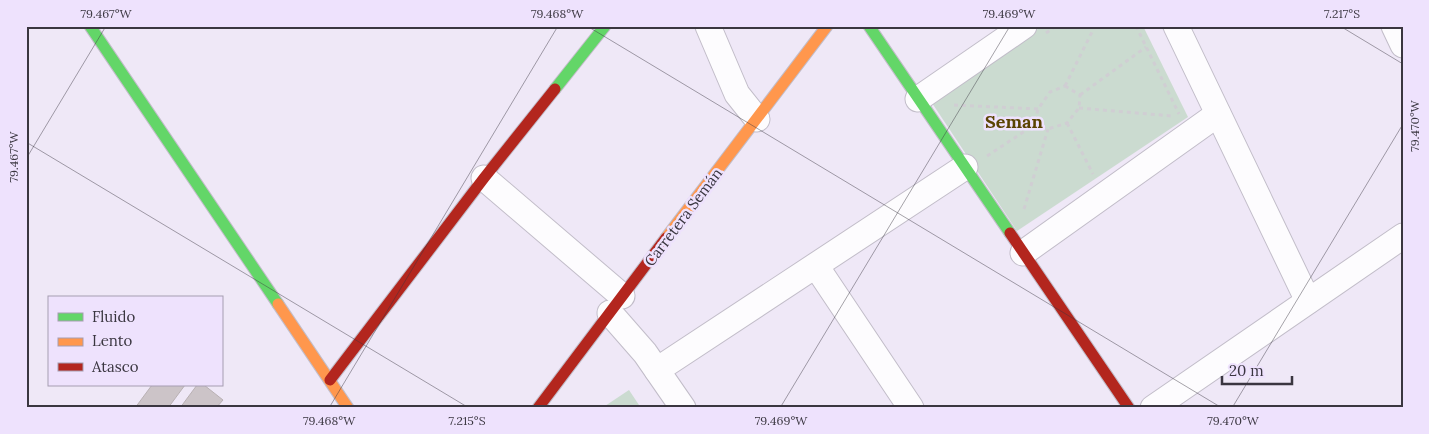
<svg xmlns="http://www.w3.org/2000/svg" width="1429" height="434" viewBox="0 0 1429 434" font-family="Lora,serif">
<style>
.green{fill:#cbdbd0}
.building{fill:#ccc4c8;stroke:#b9b1b4}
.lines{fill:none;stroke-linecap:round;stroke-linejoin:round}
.street-casing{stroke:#c2bdc9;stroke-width:27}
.fast-casing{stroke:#c2bdc9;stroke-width:13}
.slow-casing{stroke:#c2bdc9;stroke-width:13}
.jam-casing{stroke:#c2bdc9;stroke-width:13}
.path{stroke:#d0ced3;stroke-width:3;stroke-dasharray:4 4;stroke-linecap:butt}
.street{stroke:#fdfcfe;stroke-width:25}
.fast{stroke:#63d668;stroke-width:11}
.slow{stroke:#ff974d;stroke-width:11}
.jam{stroke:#b3261e;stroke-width:11}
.ticks{fill:none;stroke:#3a3640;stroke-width:1;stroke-opacity:0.45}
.labels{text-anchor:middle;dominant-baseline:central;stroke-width:5;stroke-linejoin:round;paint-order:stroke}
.street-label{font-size:15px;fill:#3a3640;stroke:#eee2fd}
.quarter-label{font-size:18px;font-weight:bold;fill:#5a4302;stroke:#eee2fd}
.neatline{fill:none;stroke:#3a3640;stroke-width:2}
.ticks-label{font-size:12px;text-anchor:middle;fill:#3a3640}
</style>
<rect width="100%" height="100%" fill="#efe8f7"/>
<g class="green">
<polygon points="1042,26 1143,26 1188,117 1017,231 932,103"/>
<polygon points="629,390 641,408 602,408"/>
</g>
<g class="building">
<polygon points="152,385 185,385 168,408 135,408"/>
<polygon points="197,385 204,385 223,400 216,408 180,408"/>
</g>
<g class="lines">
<g class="street-casing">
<g id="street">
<polyline points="708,26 737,94 757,119"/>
<polyline points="1176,26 1308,301"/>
<polyline points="1394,26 1403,45"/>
<polyline points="918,99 1024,26"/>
<polyline points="484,178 622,296"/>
<polyline points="1023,253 1218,114"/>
<polyline points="816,266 911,408"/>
<polyline points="610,313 645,353 683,408"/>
<polyline points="657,370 965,167"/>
<polyline points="1153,408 1403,236"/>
</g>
</g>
<g class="fast-casing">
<g id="fast">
<polyline points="90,26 278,304"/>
<polyline points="869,26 1010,233"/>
<polyline points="555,89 605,26"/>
</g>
</g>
<g class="slow-casing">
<g id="slow">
<polyline points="666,238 827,26"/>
<polyline points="278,304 348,408"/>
</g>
</g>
<g class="jam-casing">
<g id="jam">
<polyline points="1010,233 1129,408"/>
<polyline points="330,380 484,178 555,89"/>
<polyline points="538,408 666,238"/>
</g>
</g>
<g class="path">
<polyline points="1136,26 1179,114"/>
<polyline points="1046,33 1056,26"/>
<polygon points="1065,86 1080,95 1079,108 1067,123 1048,129 1034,125 1038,109 1050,92"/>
<polyline points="1065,86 1095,26"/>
<polyline points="1080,95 1146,47"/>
<polyline points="954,105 1038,109"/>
<polyline points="1079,108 1172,116"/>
<polyline points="1067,123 1093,174"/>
<polyline points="987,156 1034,125"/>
<polyline points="1024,209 1048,129"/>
</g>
<use href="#street" class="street"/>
<use href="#fast" class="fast"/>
<use href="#slow" class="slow"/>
<use href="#jam" class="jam"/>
</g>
<path class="ticks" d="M587,26L1222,408M1340,26L1403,64M26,142L469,408M26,159L106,26M329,408L558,26M780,408L1010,26M1232,408L1403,124"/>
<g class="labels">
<g class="street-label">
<text transform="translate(683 217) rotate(-53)">Carretera Semán</text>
</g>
<g class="quarter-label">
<text x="1014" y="121">Seman</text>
</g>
</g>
<rect width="1429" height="434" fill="none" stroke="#eee2fd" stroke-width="55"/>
<rect x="48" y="296" width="175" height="90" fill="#eee2fd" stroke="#a69db1"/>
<rect x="58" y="313" width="25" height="8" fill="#63d668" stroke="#a69db1"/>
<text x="92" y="322" font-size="15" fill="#3a3640">Fluido</text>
<rect x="58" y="338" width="25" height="8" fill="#ff974d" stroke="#a69db1"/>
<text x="92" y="346" font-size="15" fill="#3a3640">Lento</text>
<rect x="58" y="363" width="25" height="8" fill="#b3261e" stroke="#a69db1"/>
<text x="92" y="372" font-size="15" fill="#3a3640">Atasco</text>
<path d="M1222 376v8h70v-8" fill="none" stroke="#3a3640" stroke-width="2.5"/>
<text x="1229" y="376" font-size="15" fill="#3a3640" stroke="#eee2fd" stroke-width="4" paint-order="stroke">20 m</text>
<rect x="28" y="28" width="1374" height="378" class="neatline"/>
<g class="ticks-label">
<text x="106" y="18">79.467°W</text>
<text x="557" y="18">79.468°W</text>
<text x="1009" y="18">79.469°W</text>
<text x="1342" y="18">7.217°S</text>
<text transform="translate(1415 126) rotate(-90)" y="4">79.470°W</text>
<text transform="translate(14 157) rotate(-90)" y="4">79.467°W</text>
<text x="329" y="425">79.468°W</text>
<text x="467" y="425">7.215°S</text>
<text x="781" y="425">79.469°W</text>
<text x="1233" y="425">79.470°W</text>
</g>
</svg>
